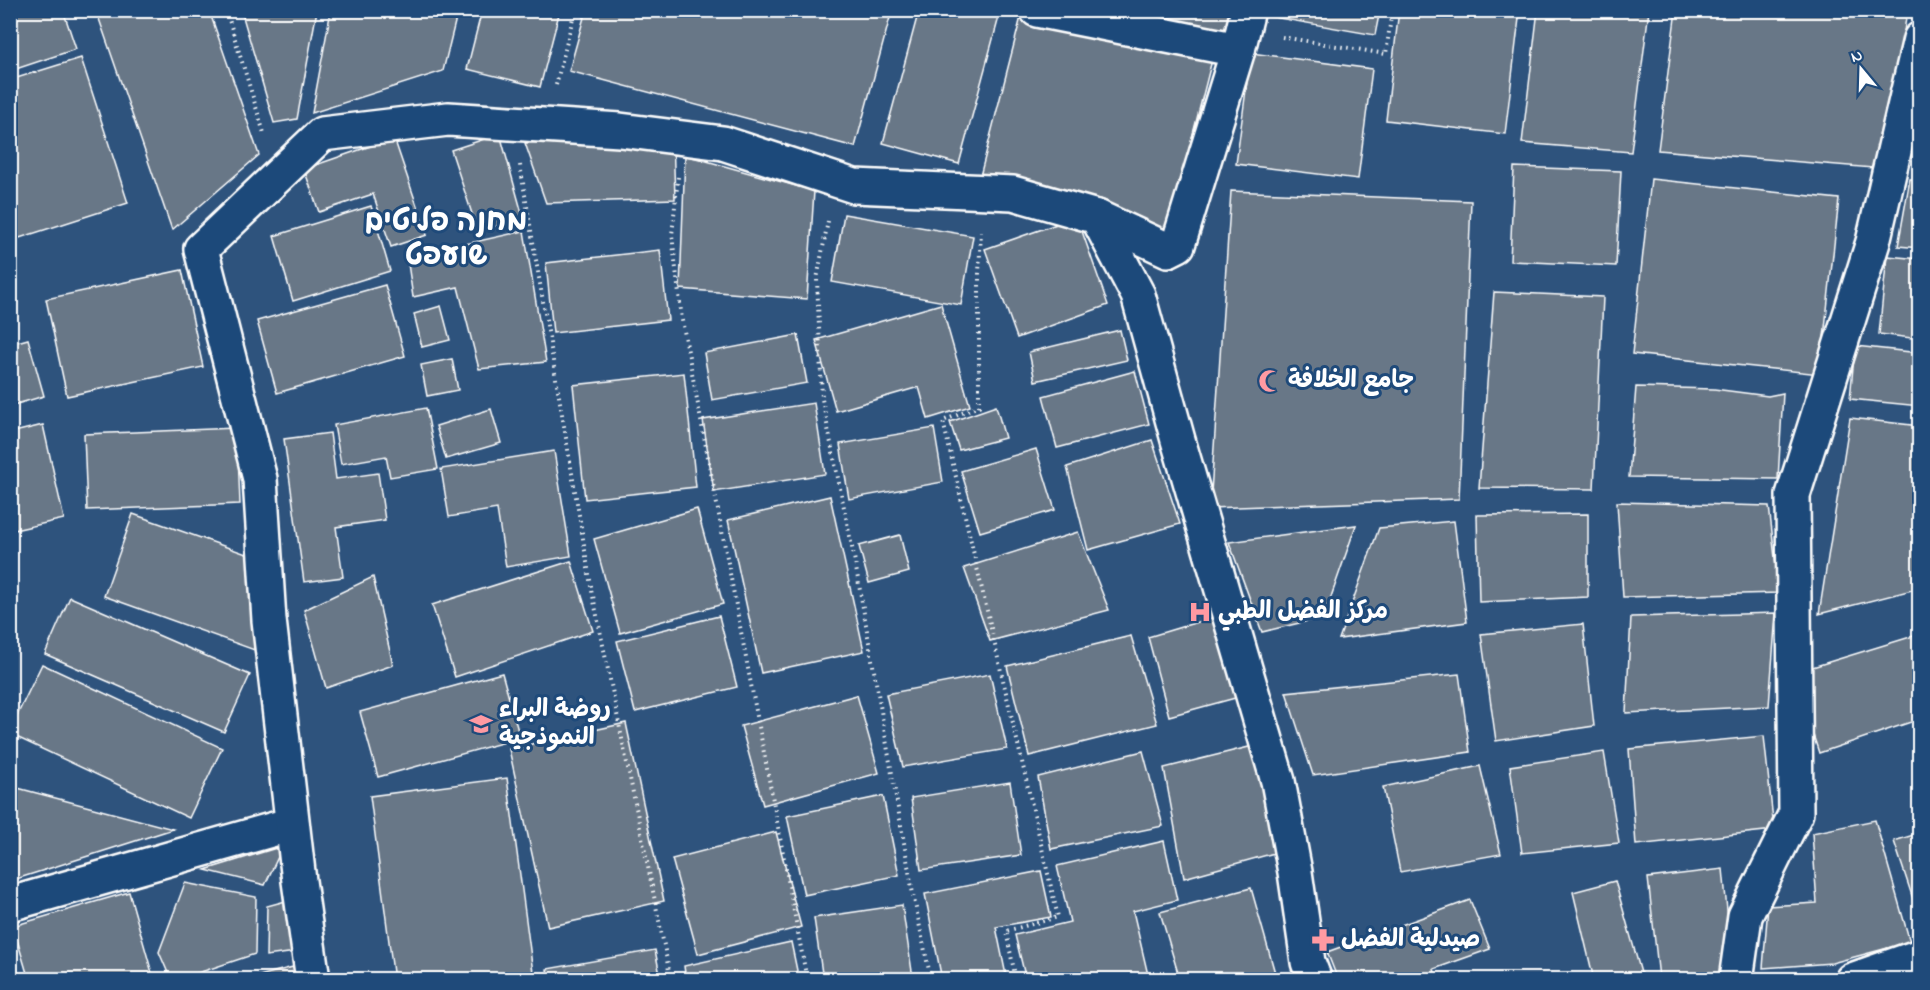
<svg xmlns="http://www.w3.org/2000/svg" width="1930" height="990" viewBox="0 0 1930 990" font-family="'Indie Flower','Playpen Sans Arabic','Playpen Sans Hebrew',sans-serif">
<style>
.building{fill:#687787;stroke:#fff;stroke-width:1.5}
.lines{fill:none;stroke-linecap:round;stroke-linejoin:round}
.minor-casing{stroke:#fff;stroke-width:38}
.path{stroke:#fff;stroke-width:4;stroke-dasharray:1.5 4.5;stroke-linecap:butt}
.minor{stroke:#1f4a7a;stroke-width:33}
.labels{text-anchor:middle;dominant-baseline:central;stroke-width:6;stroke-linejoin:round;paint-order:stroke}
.poi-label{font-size:24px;font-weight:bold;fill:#fff;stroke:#1f4a7a;text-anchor:start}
.district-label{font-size:30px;font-weight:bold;fill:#fff;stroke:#1f4a7a}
</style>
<rect width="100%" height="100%" fill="#2e537d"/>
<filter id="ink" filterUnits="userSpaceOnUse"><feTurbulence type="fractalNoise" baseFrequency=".0167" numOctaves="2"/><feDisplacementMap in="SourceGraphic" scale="12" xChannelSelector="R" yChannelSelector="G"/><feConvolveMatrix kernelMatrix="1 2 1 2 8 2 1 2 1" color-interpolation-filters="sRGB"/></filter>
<g filter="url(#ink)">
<g class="building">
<polygon points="10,10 63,10 76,49 10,71"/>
<polygon points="105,10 209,10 259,155 172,230 97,13"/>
<polygon points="241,10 317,10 297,119 274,123"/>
<polygon points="331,10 458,10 443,71 312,113"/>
<polygon points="482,10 560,10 540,87 467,69"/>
<polygon points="586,10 892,10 855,147 569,71"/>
<polygon points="919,10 977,10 999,17 959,164 883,143"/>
<polygon points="1107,10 1231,10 1225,37"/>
<polygon points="1268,10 1380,10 1375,35 1267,16"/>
<polygon points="1399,10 1520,10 1505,134 1386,120"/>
<polygon points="1538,10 1649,10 1631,152 1522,143"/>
<polygon points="1676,10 1907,10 1885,169 1658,150"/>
<polygon points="1022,13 1212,60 1168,231 978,184"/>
<polygon points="1251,53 1372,69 1358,179 1236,164"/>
<polygon points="81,58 128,203 10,241 10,80"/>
<polygon points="500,134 523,217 478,232 451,150"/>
<polygon points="394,138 427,235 391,247 373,194 319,212 304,169"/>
<polygon points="673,138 675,199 546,203 525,143"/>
<polygon points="685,155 814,191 807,299 680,289"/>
<polygon points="1514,167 1621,171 1616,266 1510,261"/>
<polygon points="1651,179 1839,199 1820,374 1632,354"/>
<polygon points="1910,179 1920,179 1920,248 1898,246"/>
<polygon points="1231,191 1471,201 1459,499 1210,508"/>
<polygon points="371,206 390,271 293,301 274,236"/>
<polygon points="844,214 973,236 961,305 832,282"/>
<polygon points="1077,217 1108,305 1017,338 985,249"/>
<polygon points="524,231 546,362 479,369 458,287 413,297 407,257"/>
<polygon points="660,250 668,320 553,333 546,263"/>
<polygon points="1887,256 1920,259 1920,339 1879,334"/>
<polygon points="182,270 203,367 67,396 46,299"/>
<polygon points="385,285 405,356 277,393 257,321"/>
<polygon points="1494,292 1603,297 1594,489 1479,488"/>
<polygon points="941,304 970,406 928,419 919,387 836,411 816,340"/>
<polygon points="441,306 450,340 422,347 414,314"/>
<polygon points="1120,330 1127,360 1035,381 1029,352"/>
<polygon points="798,335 807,383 712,400 704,353"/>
<polygon points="28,339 44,396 10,406 10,344"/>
<polygon points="1855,346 1920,353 1920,406 1850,399"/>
<polygon points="452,359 458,390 427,396 421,365"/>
<polygon points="1135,371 1149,424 1057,448 1043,396"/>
<polygon points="684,373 696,487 585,499 573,385"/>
<polygon points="1636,387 1714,389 1768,396 1783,393 1778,479 1629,477"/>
<polygon points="814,403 825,474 714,492 703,420"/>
<polygon points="996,406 1005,438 959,450 950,422"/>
<polygon points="426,408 438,469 390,477 386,456 341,464 334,425"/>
<polygon points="491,409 501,443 446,459 436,426"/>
<polygon points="1850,418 1920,426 1920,588 1819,614"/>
<polygon points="43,425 64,519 10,531 10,433"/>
<polygon points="237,428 240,504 87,510 84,434"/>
<polygon points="934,428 943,482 849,499 840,444"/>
<polygon points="330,433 336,479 378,473 385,520 336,527 343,577 304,582 284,439"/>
<polygon points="1152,440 1180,524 1088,550 1067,467"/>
<polygon points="1036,449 1055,510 980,532 961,471"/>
<polygon points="554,451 571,556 506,567 497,509 449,517 441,469"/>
<polygon points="830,496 864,651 761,673 728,520"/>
<polygon points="1617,502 1769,506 1779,593 1623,597"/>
<polygon points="697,509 723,604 620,633 594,539"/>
<polygon points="133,514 252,556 263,653 104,596"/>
<polygon points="1588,514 1588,597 1479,602 1477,515"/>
<polygon points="1454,521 1467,622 1339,639 1379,528"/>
<polygon points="1356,525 1324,617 1262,632 1229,542"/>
<polygon points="1078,532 1109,610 990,641 964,568"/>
<polygon points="900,535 909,572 869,583 859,546"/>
<polygon points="571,561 593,631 455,677 432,605"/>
<polygon points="373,577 393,665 326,688 304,610"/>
<polygon points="70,597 250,675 224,732 45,654"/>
<polygon points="1776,613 1769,706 1626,713 1631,617"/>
<polygon points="1221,615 1250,694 1169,716 1148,637"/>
<polygon points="719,616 737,687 635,712 617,641"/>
<polygon points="1583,624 1594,726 1496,741 1481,634"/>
<polygon points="1920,634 1920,719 1819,753 1793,673"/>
<polygon points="1131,636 1157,724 1029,756 1007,666"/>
<polygon points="42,664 222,748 189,818 10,734 10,730"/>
<polygon points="502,673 520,738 378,777 360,712"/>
<polygon points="990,674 1007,749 903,767 886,694"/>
<polygon points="1459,674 1470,752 1313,775 1286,692"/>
<polygon points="857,695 879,773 763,805 741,726"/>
<polygon points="626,723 664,901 548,927 509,749"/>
<polygon points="1764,736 1774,830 1636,845 1629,749"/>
<polygon points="1253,746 1278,852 1184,878 1164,768"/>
<polygon points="1143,751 1163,826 1051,849 1038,777"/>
<polygon points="1604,752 1619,843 1522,853 1510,766"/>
<polygon points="1480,766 1501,854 1400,872 1383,787"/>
<polygon points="507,778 534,980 394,980 370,796"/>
<polygon points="1010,782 1021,855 921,870 911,798"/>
<polygon points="10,786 173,829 10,881"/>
<polygon points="883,796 899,875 804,895 787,816"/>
<polygon points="1875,820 1910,942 1832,963 1763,968 1768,906 1817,903 1812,833"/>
<polygon points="776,832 801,927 698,954 672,859"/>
<polygon points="1920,833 1920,920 1894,841"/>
<polygon points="1164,841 1177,900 1133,911 1148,975 1129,980 1026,980 1015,935 1070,922 1057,866"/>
<polygon points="283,846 265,885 205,870"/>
<polygon points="1723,869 1733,972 1659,978 1648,878"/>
<polygon points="1041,871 1051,917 996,927 1007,980 942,980 925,894"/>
<polygon points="1615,881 1643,980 1594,980 1573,892"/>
<polygon points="185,883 256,897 255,954 177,980 171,980 159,952"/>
<polygon points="1251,888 1275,973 1250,980 1180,980 1160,912"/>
<polygon points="129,892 154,980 29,980 13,926"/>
<polygon points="293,899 296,952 266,956 267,906"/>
<polygon points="1470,900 1490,949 1434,969 1437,980 1338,980 1327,952"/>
<polygon points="902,905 913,978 901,980 823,980 814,918"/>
<polygon points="791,942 799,980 686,980 684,966"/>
<polygon points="655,950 661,980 549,980 547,969"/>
<polygon points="293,967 296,980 244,980"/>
</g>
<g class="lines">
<g class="minor-casing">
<g id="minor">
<polyline points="1037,10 1238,50"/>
<polyline points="1097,217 1168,250 1178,245 1238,50 1248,10"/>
<polyline points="10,904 292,824"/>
<polyline points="313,980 299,881 269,620 260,479 201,249 322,134 448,119 620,130 723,143 854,186 1013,193 1097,217 1138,295 1178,440 1278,781 1295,872 1308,962 1315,980"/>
<polyline points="1736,980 1745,916 1796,813 1793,495 1873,242 1920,39"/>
<polyline points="1852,980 1920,956"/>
</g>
</g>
<g class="path">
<polyline points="226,10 264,133"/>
<polyline points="1282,37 1386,54 1392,10"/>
<polyline points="556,85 575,10"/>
<polyline points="520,165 591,586 671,980"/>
<polyline points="678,177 672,235 682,320 807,980"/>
<polyline points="828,221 817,279 822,399 855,562 913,894 931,980"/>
<polyline points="981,231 979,273 979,406 943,421 1058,917 1006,931 1016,980"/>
</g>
<use href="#minor" class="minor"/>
</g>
</g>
<defs>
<g id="mosque-bare" transform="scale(1.8)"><path d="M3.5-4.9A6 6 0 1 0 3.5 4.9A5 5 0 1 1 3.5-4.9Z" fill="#ff9aa2" stroke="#1f4a7a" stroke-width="2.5" paint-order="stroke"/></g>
<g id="hospital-bare" transform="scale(1.8)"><path d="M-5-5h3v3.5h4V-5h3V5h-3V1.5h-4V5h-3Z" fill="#ff9aa2" stroke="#1f4a7a" stroke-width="2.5" paint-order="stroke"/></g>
<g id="school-bare" transform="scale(1.8)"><path d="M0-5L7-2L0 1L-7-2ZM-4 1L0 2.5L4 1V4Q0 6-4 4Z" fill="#ff9aa2" stroke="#1f4a7a" stroke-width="2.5" paint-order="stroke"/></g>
<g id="pharmacy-bare" transform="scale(1.8)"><path d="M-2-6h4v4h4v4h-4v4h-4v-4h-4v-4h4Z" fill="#ff9aa2" stroke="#1f4a7a" stroke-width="2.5" paint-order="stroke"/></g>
</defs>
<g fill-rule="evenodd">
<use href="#mosque-bare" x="1270" y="381"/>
<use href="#hospital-bare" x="1200" y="612"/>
<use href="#school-bare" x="481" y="724"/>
<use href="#pharmacy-bare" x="1323" y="940"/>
</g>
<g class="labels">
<g class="poi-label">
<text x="1288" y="381">جامع الخلافة</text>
<text x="1218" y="612">مركز الفضل الطبي</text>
<text x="499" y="710">روضة البراء<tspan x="499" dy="28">النموذجية</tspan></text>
<text x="1341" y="940">صيدلية الفضل</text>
</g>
<g class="district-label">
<text x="446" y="223">מחנה פליטים<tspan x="446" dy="34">שועפט</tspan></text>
</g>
</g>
<rect width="1930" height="990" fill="none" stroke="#1f4a7a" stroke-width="36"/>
<rect x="18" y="18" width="1894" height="954" fill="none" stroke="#fff" stroke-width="2" filter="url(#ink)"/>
<g transform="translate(1861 69) rotate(341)" stroke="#1f4a7a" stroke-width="4.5" paint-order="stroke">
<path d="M0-4.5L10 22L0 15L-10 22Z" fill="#ffffff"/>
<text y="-9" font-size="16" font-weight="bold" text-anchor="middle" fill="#ffffff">N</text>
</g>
</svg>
